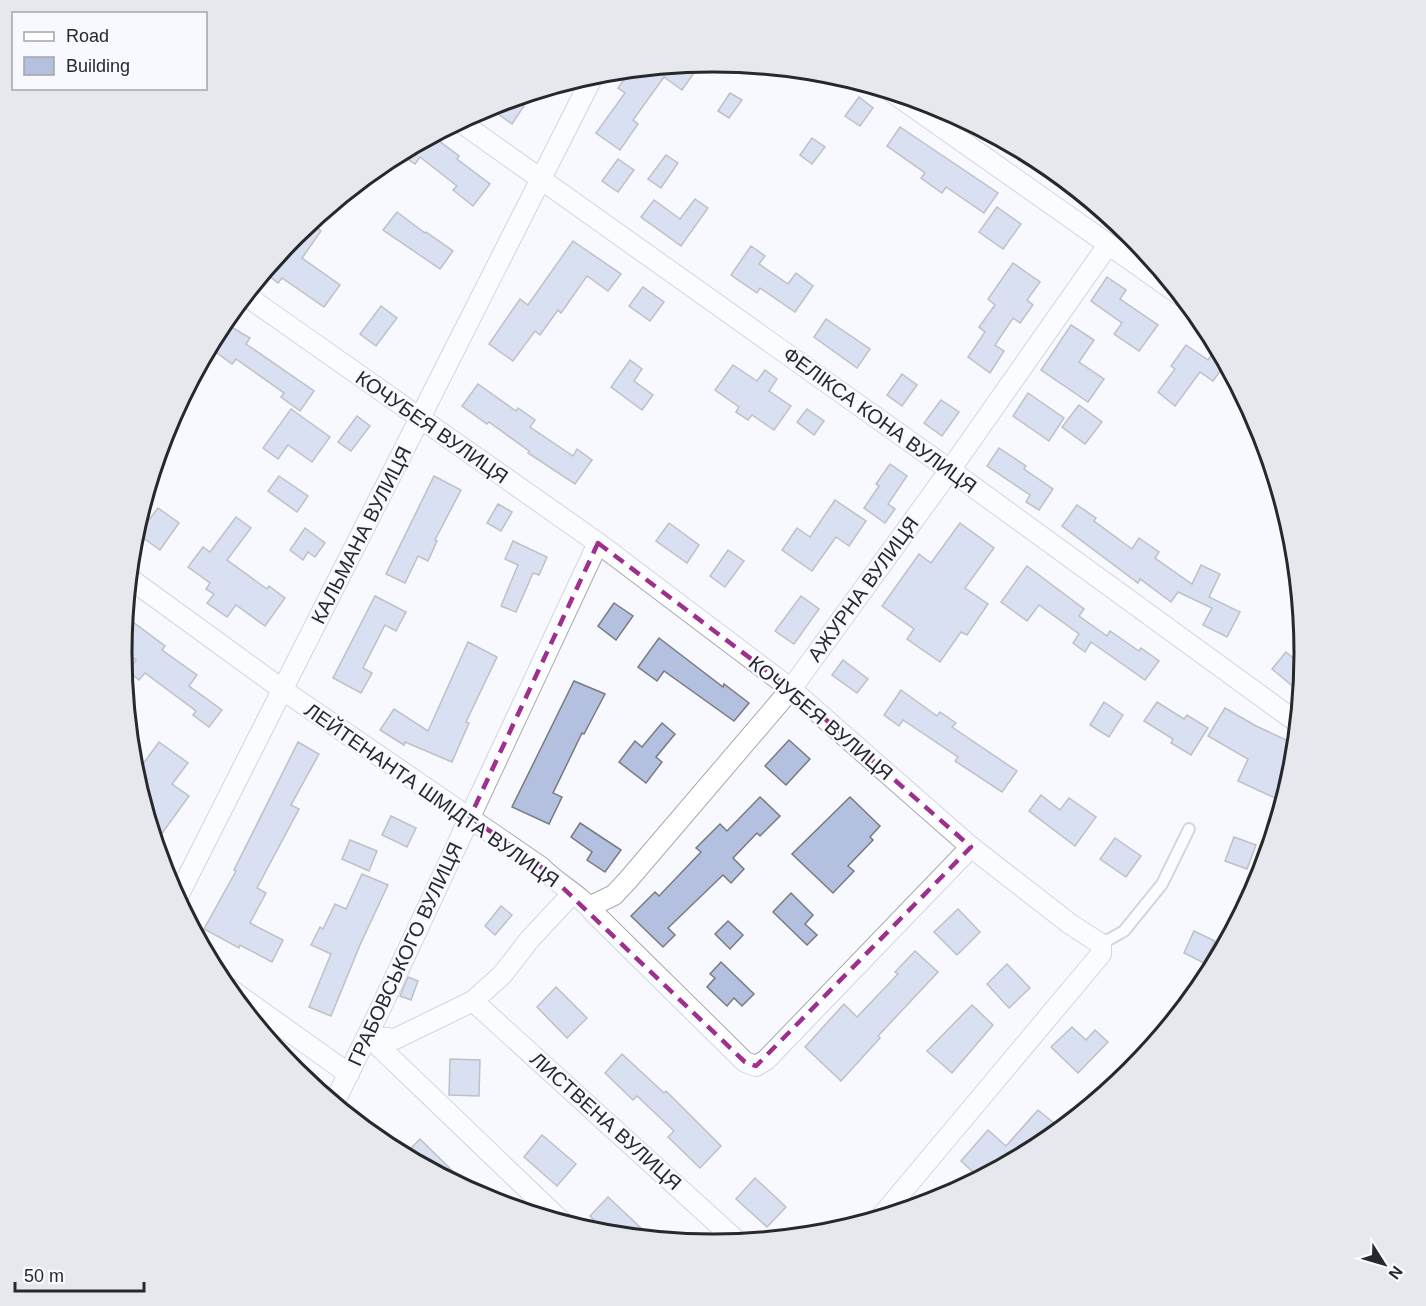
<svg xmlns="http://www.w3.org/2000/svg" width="1426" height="1306" viewBox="0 0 1426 1306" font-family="Arial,sans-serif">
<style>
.building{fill:#b4c0e0;stroke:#797b7f;stroke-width:1.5}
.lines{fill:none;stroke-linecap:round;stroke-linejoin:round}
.service-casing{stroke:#a7a9ae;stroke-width:14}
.minor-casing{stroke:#a7a9ae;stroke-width:22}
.service{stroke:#fff;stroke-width:10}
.minor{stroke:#fff;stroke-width:20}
.marked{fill:none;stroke:#9e2f8d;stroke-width:4.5;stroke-dasharray:12 8;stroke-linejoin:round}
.labels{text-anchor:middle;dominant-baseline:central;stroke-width:5;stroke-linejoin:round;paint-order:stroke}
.street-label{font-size:20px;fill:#27282a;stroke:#f7f9ff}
.rim{fill:none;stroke:#27282a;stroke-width:3}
</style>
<rect width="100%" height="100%" fill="#f7f9ff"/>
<g class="building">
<polygon points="687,64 696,70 682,90 664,77 633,120 638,124 620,150 596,133 625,93 618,88 631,70"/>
<polygon points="730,93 742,100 729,118 718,111"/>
<polygon points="859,97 873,108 860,126 845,116"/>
<polygon points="514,98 524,106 512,124 487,106"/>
<polygon points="900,127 998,193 984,213 946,187 942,193 921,178 925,173 887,146"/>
<polygon points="437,133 434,137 459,156 457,159 490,184 473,206 453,190 457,186 420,157 415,164 403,156 408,148"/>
<polygon points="812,138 825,147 812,164 800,155"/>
<polygon points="666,155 678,163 661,188 648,179"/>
<polygon points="618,159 634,170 618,192 602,181"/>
<polygon points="695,199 708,208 681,246 641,217 654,200 680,219"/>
<polygon points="997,207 1021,224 1003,249 979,232"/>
<polygon points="397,212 425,233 426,232 453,251 440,269 383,230"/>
<polygon points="310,222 321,231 302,258 340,285 324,307 282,278 278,283 264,272 295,235"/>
<polygon points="573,241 621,274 608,291 587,276 561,313 558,310 540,335 535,331 513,361 489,344 520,299 528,305"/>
<polygon points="751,246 765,256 759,264 788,284 796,273 813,286 795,312 760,288 757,293 731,275"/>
<polygon points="1013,263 1040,282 1027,300 1033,305 1020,323 1013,318 995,345 1004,351 990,373 968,357 985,332 979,327 995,305 988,299"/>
<polygon points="1107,277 1126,290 1120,299 1158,325 1139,351 1114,334 1122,323 1091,301"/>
<polygon points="643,287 664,302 650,321 629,306"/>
<polygon points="381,306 397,318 376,346 360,334"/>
<polygon points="826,319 870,349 857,368 814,337"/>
<polygon points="223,322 250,338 246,344 314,391 300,411 281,397 284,393 236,359 232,364 209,347"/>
<polygon points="1071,325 1094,340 1079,362 1104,379 1088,402 1041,370"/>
<polygon points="1186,345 1208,360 1217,347 1226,363 1213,381 1200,372 1175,406 1158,392 1175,369 1171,366"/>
<polygon points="630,360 642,369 634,381 653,395 642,410 611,387"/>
<polygon points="733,365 757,381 765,370 777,379 769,391 791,406 774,430 752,415 748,420 736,412 739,407 715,390"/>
<polygon points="902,374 917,385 902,406 887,395"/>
<polygon points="478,384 516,411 518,408 535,420 530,427 573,456 577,449 592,460 575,484 528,453 529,451 489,422 487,424 462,406"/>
<polygon points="1028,393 1064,418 1049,441 1013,416"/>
<polygon points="941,400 959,412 942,436 924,423"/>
<polygon points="1079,405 1102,422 1085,444 1062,427"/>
<polygon points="291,409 330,437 312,462 288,445 278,459 263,448"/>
<polygon points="807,409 824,421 814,435 797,422"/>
<polygon points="357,416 370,426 351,451 338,442"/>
<polygon points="999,448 1026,466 1024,469 1053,489 1039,510 1026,502 1030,495 987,466"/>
<polygon points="890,464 907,476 888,504 895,509 885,523 864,508 879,486 876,484"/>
<polygon points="279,476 308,496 297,512 268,491"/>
<polygon points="434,476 461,490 435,540 437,541 428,561 418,556 405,583 386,574"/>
<polygon points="835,500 866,521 849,546 836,537 812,571 782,550 797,528 810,537"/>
<polygon points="498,504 512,512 501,531 487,523"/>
<polygon points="1077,505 1096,518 1094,521 1132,549 1139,538 1159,552 1155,558 1192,584 1201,565 1220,574 1209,597 1240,612 1227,637 1203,625 1212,608 1178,592 1171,602 1140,579 1138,583 1062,526"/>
<polygon points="158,508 179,523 160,550 138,534"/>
<polygon points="236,517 251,528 227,560 267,589 269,586 285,598 265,626 236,605 227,617 207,603 214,594 206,589 210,583 188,567 203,547 210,552"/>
<polygon points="669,523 699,545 687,563 656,541"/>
<polygon points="960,523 994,548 965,588 988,604 967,635 961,632 940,662 907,639 914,629 882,606 919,554 931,563"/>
<polygon points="305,528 325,543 315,557 308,552 303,560 290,550"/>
<polygon points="513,541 547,557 539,575 533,573 516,612 501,606 518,565 505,559"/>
<polygon points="728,550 744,561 725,587 710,576"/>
<polygon points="1027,566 1084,609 1079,616 1107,636 1110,631 1139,651 1141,648 1159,661 1145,680 1091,642 1085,652 1073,643 1079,634 1039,605 1027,621 1001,602"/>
<polygon points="375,596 406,612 396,631 385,625 363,668 372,673 361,693 333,678"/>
<polygon points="801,596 819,609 794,644 775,631"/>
<polygon points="614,603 633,616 616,640 598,626"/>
<polygon points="125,616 165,646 162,650 197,675 189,686 222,710 209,727 193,715 196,711 145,673 139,680 128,671 136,660 122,649"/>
<polygon points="659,638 723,687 724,684 749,703 734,721 664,671 657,681 638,667"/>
<polygon points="468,642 497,657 466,722 469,723 452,762 405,742 404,745 380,730 394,709 428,731"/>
<polygon points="1286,652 1303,666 1301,693 1272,669"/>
<polygon points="843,660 868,679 857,693 832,675"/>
<polygon points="574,681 605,694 584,734 582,733 553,793 562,797 549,824 512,807"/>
<polygon points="901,690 937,716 940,712 956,723 952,727 1017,771 1002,792 955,761 958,757 903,720 899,726 884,715"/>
<polygon points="1104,702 1123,715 1109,737 1090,725"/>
<polygon points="1157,702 1184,719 1187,715 1208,728 1191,755 1171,743 1173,739 1144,721"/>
<polygon points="1225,708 1256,726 1295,744 1293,769 1289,781 1284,779 1275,798 1238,781 1248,759 1208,736"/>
<polygon points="662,723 675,734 656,757 662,762 646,783 619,762 635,741 642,747"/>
<polygon points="789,740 810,759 786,785 765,766"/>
<polygon points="159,742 188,763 172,784 189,796 155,843 133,768 132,755 143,764"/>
<polygon points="298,742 319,754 291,805 299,809 257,888 266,893 250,923 283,940 272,962 240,945 239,948 204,929 236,871 234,870"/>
<polygon points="1041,795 1060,810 1069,798 1096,817 1075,846 1029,811"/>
<polygon points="760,797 780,816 760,836 757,833 733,858 744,869 731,883 723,875 668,928 675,935 663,947 631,916 655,892 659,896 701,852 696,848 720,824 727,831"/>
<polygon points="850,797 880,826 870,837 873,840 848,866 854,871 833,893 792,854"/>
<polygon points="391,816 416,828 407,847 382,835"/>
<polygon points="580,823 621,850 605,872 587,860 592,852 571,837"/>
<polygon points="1234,837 1256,845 1247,869 1225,861"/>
<polygon points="1115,838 1141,856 1126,877 1100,859"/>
<polygon points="350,840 377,851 369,871 342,859"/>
<polygon points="362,874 388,885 360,945 331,1016 309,1007 331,954 311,945 320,927 323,929 335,904 346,909"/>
<polygon points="791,893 813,915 805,924 817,935 807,945 773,912"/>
<polygon points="501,906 512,915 495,935 485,926"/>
<polygon points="958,909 980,932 957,955 934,932"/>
<polygon points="728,921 743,935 730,949 715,934"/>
<polygon points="1194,931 1215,941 1204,963 1184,953"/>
<polygon points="915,951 938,972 878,1036 880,1038 841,1081 805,1047 844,1004 857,1017 898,974 895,972"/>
<polygon points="721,962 754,994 742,1006 734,998 727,1006 707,987 715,978 710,974"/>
<polygon points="1007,964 1030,988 1009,1008 987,984"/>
<polygon points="408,977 418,981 411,1000 400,996"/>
<polygon points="556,987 587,1018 567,1038 537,1007"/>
<polygon points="972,1005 993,1025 952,1073 927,1051"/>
<polygon points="1072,1027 1086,1040 1095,1030 1108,1042 1078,1073 1051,1047"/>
<polygon points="622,1054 664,1093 666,1091 721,1146 700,1168 668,1137 674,1131 637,1096 633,1100 605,1073"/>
<polygon points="450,1059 480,1060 479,1096 449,1095"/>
<polygon points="1038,1110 1061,1129 1041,1145 980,1178 961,1161 988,1130 1006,1146"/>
<polygon points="542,1135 576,1164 557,1186 524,1157"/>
<polygon points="420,1139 466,1184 464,1187 404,1155"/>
<polygon points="755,1178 786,1207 767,1227 736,1199"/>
<polygon points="608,1197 641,1228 632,1237 608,1234 590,1216"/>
</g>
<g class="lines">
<g class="service-casing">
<polyline id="service" points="1101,944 1124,931 1162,884 1189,829"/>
</g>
<g class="minor-casing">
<g id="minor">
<polyline points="892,92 1183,297"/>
<polyline points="459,121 950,470 1298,723"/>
<polyline points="245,295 598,543 791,689 971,847 1070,924 1101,944 1101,954 880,1218"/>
<path d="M129,578L283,690L541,867C557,884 582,896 595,914L745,1062L756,1066L766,1060L971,847"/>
<polyline points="177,898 594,74"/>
<polyline points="589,907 614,895 628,880 791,689 950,470 1108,245"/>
<polyline points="224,985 349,1074"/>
<polyline points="473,1001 738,1242"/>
<polyline points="368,1036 563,1223"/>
<polyline points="368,1036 395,1039 473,1001 502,975 530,939 572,894"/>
<polyline points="334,1103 377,1016 598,543"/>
</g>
</g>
<use href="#service" class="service"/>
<use href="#minor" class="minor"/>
</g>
<path d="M0 0H1426V1306H0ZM598,543L791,689L971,847L756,1066L745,1062L541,867L470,817Z" fill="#f7f9ff" fill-opacity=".55" fill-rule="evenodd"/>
<path class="marked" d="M598,543L791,689L971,847L756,1066L745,1062L541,867L470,817Z"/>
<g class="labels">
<g class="street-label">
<text transform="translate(880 420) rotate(36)">ФЕЛІКСА КОНА ВУЛИЦЯ</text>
<text transform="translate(432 427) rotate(35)">КОЧУБЕЯ ВУЛИЦЯ</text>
<text transform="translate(361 535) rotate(-63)">КАЛЬМАНА ВУЛИЦЯ</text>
<text transform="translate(863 589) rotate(-54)">АЖУРНА ВУЛИЦЯ</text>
<text transform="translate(821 718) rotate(40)">КОЧУБЕЯ ВУЛИЦЯ</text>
<text transform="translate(432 795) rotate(35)">ЛЕЙТЕНАНТА ШМІДТА ВУЛИЦЯ</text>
<text transform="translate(405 954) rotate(-65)">ГРАБОВСЬКОГО ВУЛИЦЯ</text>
<text transform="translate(606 1121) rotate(42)">ЛИСТВЕНА ВУЛИЦЯ</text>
</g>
</g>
<path d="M0 0H1426V1306H0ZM132 653a581 581 0 1 1 1162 0a581 581 0 1 1-1162 0Z" fill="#e6e8ee" fill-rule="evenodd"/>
<path class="rim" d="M132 653a581 581 0 1 1 1162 0a581 581 0 1 1-1162 0Z"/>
<rect x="12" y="12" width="195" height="78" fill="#f7f9ff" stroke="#a4a5aa" stroke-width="1.5"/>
<rect x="24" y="32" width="30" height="9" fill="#ffffff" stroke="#a4a5aa" stroke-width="1.5"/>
<text x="66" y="42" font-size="18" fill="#27282a">Road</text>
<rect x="24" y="57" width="30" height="18" fill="#b4c0e0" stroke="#a4a5aa" stroke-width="1.5"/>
<text x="66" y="72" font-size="18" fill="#27282a">Building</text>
<g transform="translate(1384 1264) rotate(127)" stroke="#f7f9ff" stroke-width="4.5" paint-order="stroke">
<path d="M0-4.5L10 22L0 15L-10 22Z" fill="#27282a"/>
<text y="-9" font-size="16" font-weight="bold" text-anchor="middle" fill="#27282a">N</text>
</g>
<path d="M15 1282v9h129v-9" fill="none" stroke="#27282a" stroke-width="3"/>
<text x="24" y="1282" font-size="18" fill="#27282a" stroke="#f7f9ff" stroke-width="4.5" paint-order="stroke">50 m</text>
</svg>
